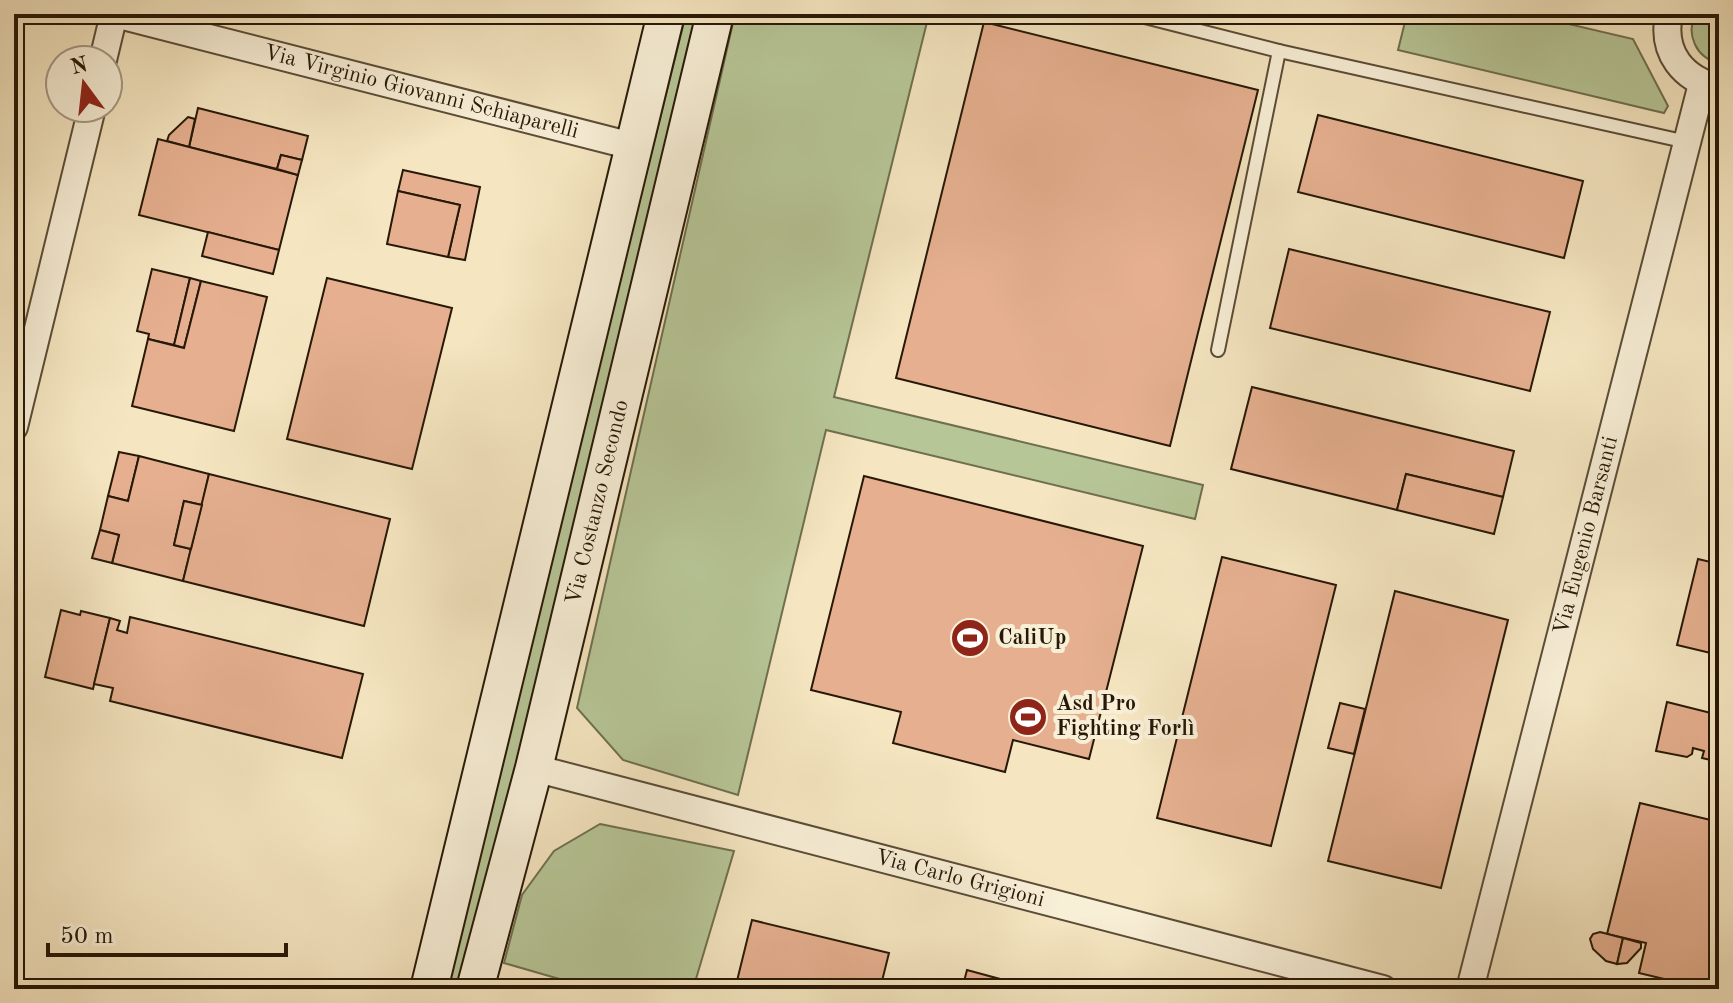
<svg xmlns="http://www.w3.org/2000/svg" width="1733" height="1003" viewBox="0 0 1733 1003" font-family="'Old Standard TT',serif">
<style>
.green{fill:#b7c697;stroke:#6f6f4f;stroke-width:2}
.building{fill:#e6b090;stroke:#271807;stroke-width:2}
.lines{fill:none;stroke-linecap:round;stroke-linejoin:round}
.lane-casing{stroke:#5a4c36;stroke-width:16}
.street-casing{stroke:#5a4c36;stroke-width:30}
.secondary-casing{stroke:#271807;stroke-width:40}
.lane{stroke:#f8efd7;stroke-width:12}
.street{stroke:#f8efd7;stroke-width:26}
.secondary{stroke:#f8efd7;stroke-width:36}
.labels{text-anchor:middle;dominant-baseline:central;stroke-width:8;stroke-linejoin:round;paint-order:stroke}
.street-label{font-size:22px;fill:#271807;stroke:#f8efd7}
.poi-label{font-size:22px;font-weight:bold;fill:#271807;stroke:#f8efd7;text-anchor:start}
</style>
<rect width="100%" height="100%" fill="#f5e6c1"/>
<filter id="stains"><feTurbulence type="fractalNoise" baseFrequency=".0025" numOctaves="4"/><feColorMatrix values="0 0 0 0 .2 0 0 0 0 .09 0 0 0 0 .02 0 0 0 .5 -.17"/></filter>
<radialGradient id="worn" r=".72"><stop offset=".6" stop-color="#630" stop-opacity="0"/><stop offset="1" stop-color="#630" stop-opacity=".3"/></radialGradient>
<g class="green">
<polygon points="686,14 703,14 461,989 443,989"/>
<polygon points="735,14 929,14 834,397 1203,485 1195,519 826,430 738,795 623,760 577,708"/>
<polygon points="1407,14 1526,14 1633,39 1668,106 1664,113 1398,50"/>
<path d="M1695,14H1719V63C1696,58 1686,35 1695,14Z"/>
<polygon points="600,824 734,851 693,989 594,989 504,963 522,895 554,851"/>
</g>
<g class="building">
<polygon points="984,22 1258,90 1170,446 896,378"/>
<polygon points="198,108 308,136 302,160 281,155 277,169 189,147"/>
<polygon points="1318,115 1583,181 1564,258 1298,192"/>
<polygon points="188,117 195,119 189,147 167,141 169,135"/>
<polygon points="158,139 298,175 279,250 139,215"/>
<polygon points="281,155 302,160 298,175 277,169"/>
<polygon points="403,170 480,187 465,260 448,257 460,205 398,191"/>
<polygon points="398,191 460,205 448,257 387,244"/>
<polygon points="208,232 279,250 273,274 202,256"/>
<polygon points="1289,249 1550,312 1530,391 1270,328"/>
<polygon points="152,269 190,278 174,345 148,339 149,334 137,331"/>
<polygon points="190,278 201,281 184,348 174,345"/>
<polygon points="327,278 452,308 412,469 287,439"/>
<polygon points="201,281 267,297 234,431 132,406 148,339 184,348"/>
<polygon points="1252,387 1514,451 1503,497 1406,474 1397,510 1231,469"/>
<polygon points="119,452 139,456 128,501 108,496"/>
<polygon points="139,456 209,474 202,505 184,501 174,545 191,549 183,581 112,563 119,535 100,530 108,496 128,501"/>
<polygon points="209,474 390,519 364,626 183,581"/>
<polygon points="1406,474 1503,497 1494,534 1397,510"/>
<polygon points="864,476 1143,546 1089,759 1013,740 1005,772 893,743 901,712 811,690"/>
<polygon points="1719,477 1719,507 1712,505"/>
<polygon points="184,501 202,505 191,549 174,545"/>
<polygon points="100,530 119,535 112,563 92,558"/>
<polygon points="1222,557 1336,585 1271,846 1157,818"/>
<polygon points="1698,559 1719,564 1719,655 1677,645"/>
<polygon points="1395,591 1508,620 1441,888 1328,861"/>
<polygon points="61,610 80,615 81,611 110,618 93,689 45,677"/>
<polygon points="130,617 363,674 342,758 110,701 113,688 94,684 110,618 120,621 117,630 127,633"/>
<polygon points="1667,702 1719,715 1719,762 1702,758 1704,751 1693,748 1692,754 1687,757 1656,751"/>
<polygon points="1340,703 1365,709 1354,754 1328,748"/>
<polygon points="1640,803 1719,822 1718,989 1706,989 1639,973 1646,943 1607,934"/>
<polygon points="752,920 889,953 880,989 735,989"/>
<polygon points="1600,932 1623,938 1617,964 1606,961 1593,949 1590,939 1593,934"/>
<polygon points="1623,938 1641,943 1641,948 1627,963 1617,964"/>
<polygon points="967,970 1037,989 962,989"/>
</g>
<g class="lines">
<g class="lane-casing">
<g id="lane">
<polyline points="1133,14 1279,51 1218,350"/>
<polyline points="1279,51 1687,142"/>
</g>
</g>
<g class="street-casing">
<g id="street">
<path id="s1" d="M115,14L632,146"/>
<path d="M1669,14C1661,53 1683,79 1719,88"/>
<polyline points="103,60 114,14"/>
<polyline points="14,427 92,108"/>
<path id="s2" d="M534,768L1383,989"/>
<path id="s3" d="M1470,989L1702,84"/>
</g>
</g>
<g class="secondary-casing">
<g id="secondary">
<polyline points="429,989 666,14"/>
<path id="s4" d="M475,989L534,768L715,14"/>
</g>
</g>
<use href="#lane" class="lane"/>
<use href="#street" class="street"/>
<use href="#secondary" class="secondary"/>
</g>
<defs>
<g id="stadium-disc" transform="scale(2)"><circle r="9.5" fill="#8f2418" stroke="#f8efd7"/><path d="M0-5a6.5 5 0 1 0 0 10a6.5 5 0 1 0 0-10ZM-3.5-1.8h7v3.6h-7Z" fill="#fff"/></g>
</defs>
<g fill-rule="evenodd">
<use href="#stadium-disc" x="970" y="638"/>
<use href="#stadium-disc" x="1028" y="717"/>
</g>
<g class="labels">
<g class="street-label">
<text stroke="none"><textPath href="#s1" startOffset="316">Via Virginio Giovanni Schiaparelli</textPath></text>
<text stroke="none"><textPath href="#s4" startOffset="502">Via Costanzo Secondo</textPath></text>
<text stroke="none"><textPath href="#s3" startOffset="468">Via Eugenio Barsanti</textPath></text>
<text stroke="none"><textPath href="#s2" startOffset="440">Via Carlo Grigioni</textPath></text>
</g>
<g class="poi-label">
<text x="998" y="638">CaliUp</text>
<text x="1056" y="704">Asd Pro<tspan x="1056" dy="25">Fighting Forlì</tspan></text>
</g>
</g>
<rect width="1733" height="1003" fill="none" stroke="#f5e6c1" stroke-width="48"/>
<rect x="16" y="16" width="1701" height="971" fill="none" stroke="#271807" stroke-width="4"/>
<rect x="24" y="24" width="1685" height="955" fill="none" stroke="#271807" stroke-width="2"/>
<g transform="translate(84 84) rotate(345)"><circle r="38" fill="#f8efd7" stroke="#a49984" stroke-width="2"/>
<path d="M0-6L14 30L0 20L-14 30Z" fill="#8f2418"/>
<text y="-12" font-size="22" font-weight="bold" text-anchor="middle" fill="#271807">N</text>
</g>
<path d="M48 943v12h238v-12" fill="none" stroke="#271807" stroke-width="4"/>
<text x="60" y="943" font-size="24" fill="#271807" stroke="#f8efd7" stroke-width="6" paint-order="stroke">50 m</text>
<rect width="100%" height="100%" filter="url(#stains)"/>
<rect width="100%" height="100%" fill="url(#worn)"/>
</svg>
